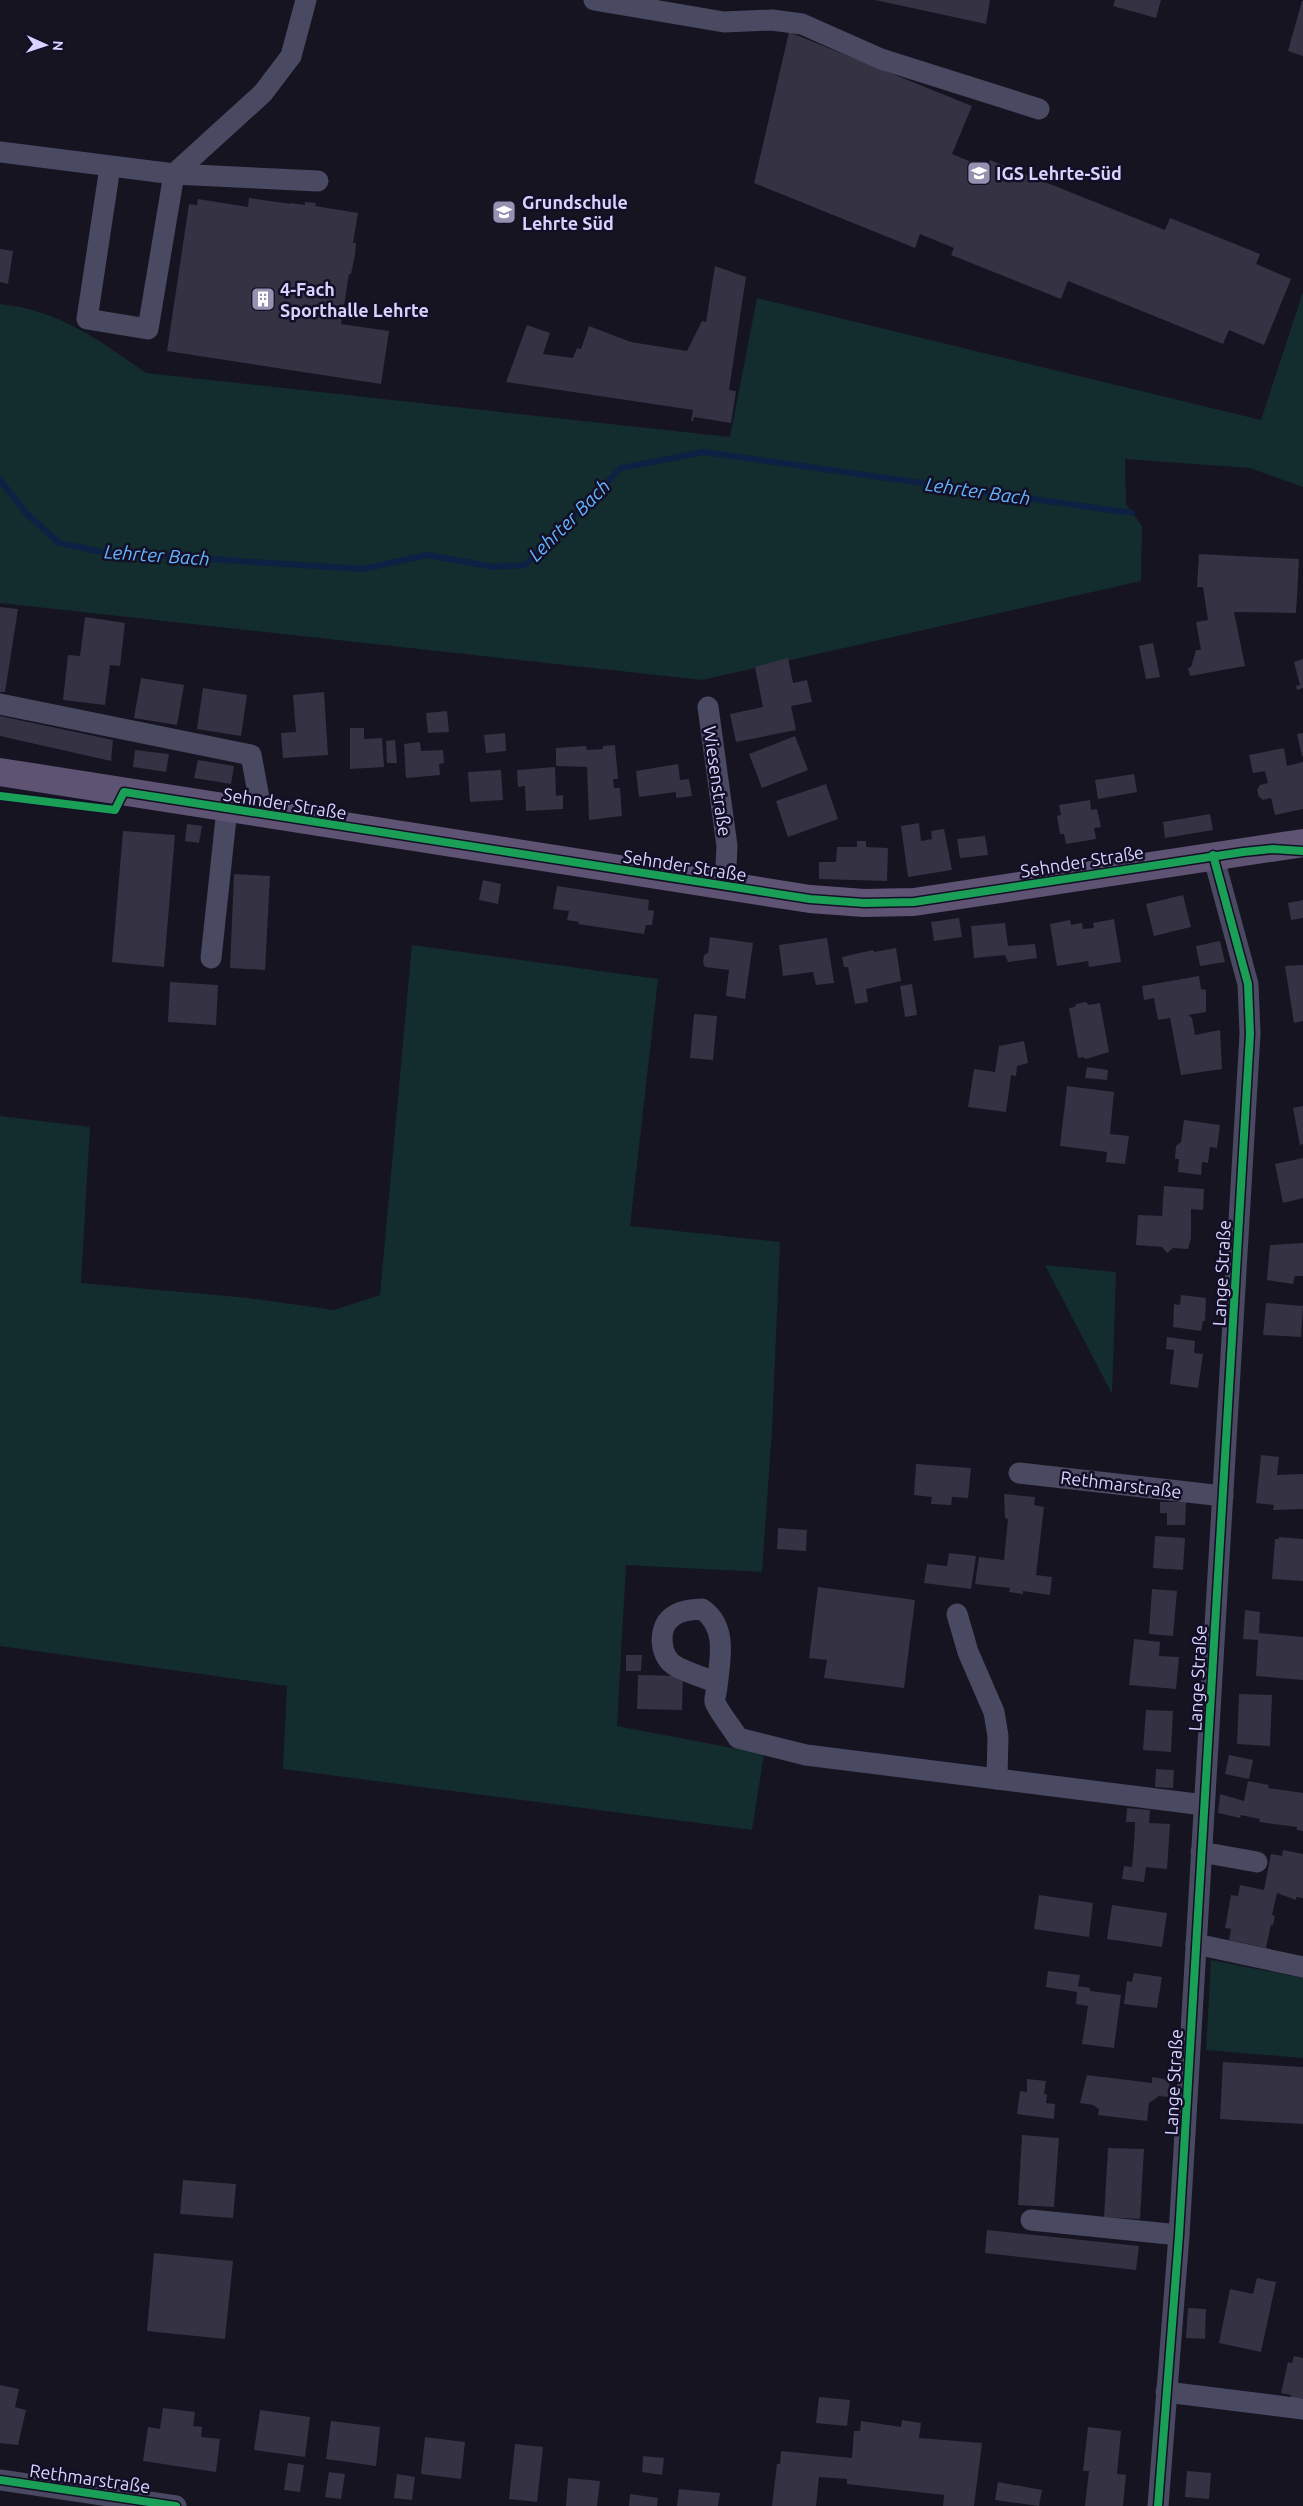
<svg xmlns="http://www.w3.org/2000/svg" width="1303" height="2506" viewBox="0 0 1303 2506" font-family="Ubuntu,sans-serif">
<style>
.green{fill:#132c2d}
.lines{fill:none;stroke-linecap:round;stroke-linejoin:round}
.stream{stroke:#0d2144;stroke-width:6}
.building{fill:#343243}
.minor{stroke:#4a4962;stroke-width:21}
.major{stroke:#5e5373;stroke-width:28}
.cycleway-casing{stroke:#130f26;stroke-width:11}
.cycleway{stroke:#1a9f57;stroke-width:8}
.labels{text-anchor:middle;dominant-baseline:central;stroke-width:5;stroke-linejoin:round;paint-order:stroke}
.poi-label{font-size:18px;font-weight:bold;fill:#d9d4ff;stroke:#130f26;text-anchor:start}
.street-label{font-size:18px;fill:#d9d4ff;stroke:#130f26}
.water-label{font-size:19px;font-style:italic;fill:#62b6ff;stroke:#130f26}
</style>
<rect width="100%" height="100%" fill="#161421"/>
<g class="green">
<path d="M1303,292V487L1250,468L1125,459L1126,504L1142,526L1141,581L702,680L0,603V304C59,310 99,340 146,373L730,437L757,298L1261,420Z"/>
<polygon points="412,945 658,979 630,1226 780,1242 772,1430 762,1572 626,1565 617,1726 764,1754 752,1830 283,1769 287,1686 0,1646 0,1116 90,1127 81,1283 249,1298 334,1310 380,1295"/>
<polygon points="1045,1265 1116,1272 1112,1394"/>
<polygon points="1211,1960 1303,1978 1303,2058 1206,2050"/>
</g>
<g class="lines">
<polyline class="stream" points="0,480 27,514 59,543 102,552 363,569 427,555 494,567 525,565 621,468 704,452 1132,513"/>
</g>
<g class="building">
<polygon points="875,0 990,0 986,24"/>
<polygon points="1115,0 1161,0 1156,18 1113,6"/>
<polygon points="1302,1 1303,1 1303,56 1288,51"/>
<polygon points="789,32 972,106 952,154 986,168 990,160 1165,230 1170,218 1260,254 1256,264 1291,279 1264,345 1229,330 1223,344 1068,281 1061,299 951,255 954,248 920,234 915,248 754,183"/>
<polygon points="249,198 291,204 291,203 305,205 305,202 316,203 315,206 358,213 353,243 356,243 355,255 351,274 349,274 341,324 389,331 381,384 167,351 189,204 197,205 198,199 248,207"/>
<polygon points="0,249 13,251 8,284 0,282"/>
<polygon points="715,266 746,277 729,390 736,391 731,423 694,417 693,421 691,421 693,410 506,382 527,325 550,333 543,354 573,358 577,348 581,349 589,326 631,342 687,351 702,321 706,322"/>
<polygon points="1199,554 1299,559 1296,613 1234,612 1245,666 1190,676 1188,668 1191,667 1196,650 1201,650 1196,622 1208,620 1203,587 1197,587"/>
<polygon points="0,607 18,609 5,692 0,692"/>
<polygon points="85,617 125,623 120,666 110,665 105,705 63,700 68,655 80,656"/>
<polygon points="1153,643 1160,677 1146,679 1139,646"/>
<polygon points="788,658 793,683 807,680 812,702 791,706 796,730 736,742 730,714 763,707 755,667"/>
<polygon points="1303,659 1303,688 1297,690 1296,686 1300,685 1294,662"/>
<polygon points="141,678 184,685 177,725 134,718"/>
<polygon points="203,688 247,695 241,736 197,729"/>
<polygon points="324,692 328,755 283,758 281,733 296,732 293,695"/>
<polygon points="447,711 449,732 428,733 426,713"/>
<polygon points="0,716 113,740 111,761 0,736"/>
<polygon points="350,728 364,728 364,739 382,738 384,767 350,769"/>
<polygon points="505,733 506,751 486,753 484,735"/>
<polygon points="1303,733 1303,756 1302,756 1297,734"/>
<polygon points="795,736 808,770 762,788 749,754"/>
<polygon points="395,740 397,763 387,763 386,741"/>
<polygon points="420,742 421,751 443,750 444,763 439,764 440,775 406,778 404,744"/>
<polygon points="615,745 618,779 613,779 614,788 620,788 622,816 589,820 587,767 556,766 556,748 586,746 587,750 603,749 603,746"/>
<polygon points="1284,748 1287,766 1303,762 1303,809 1275,815 1271,798 1263,800 1259,797 1257,790 1260,785 1268,783 1265,771 1253,773 1249,755"/>
<polygon points="135,750 169,754 166,772 133,767"/>
<polygon points="198,760 234,766 231,784 194,778"/>
<polygon points="678,764 680,780 689,779 692,796 676,798 676,792 639,797 636,771"/>
<polygon points="555,767 556,796 563,795 563,809 526,811 525,786 518,787 517,770"/>
<polygon points="501,770 503,800 470,802 468,772"/>
<polygon points="1134,774 1137,792 1098,799 1095,780"/>
<polygon points="826,784 838,819 788,837 776,801"/>
<polygon points="1090,800 1091,810 1097,809 1101,827 1094,828 1096,839 1066,844 1064,834 1060,834 1057,816 1061,815 1059,805"/>
<polygon points="1210,814 1213,830 1165,838 1163,822"/>
<polygon points="919,823 921,841 932,839 931,831 944,829 952,870 908,877 901,826"/>
<polygon points="187,824 202,826 199,843 185,841"/>
<polygon points="123,831 175,835 164,967 112,962"/>
<polygon points="985,836 988,855 960,858 957,839"/>
<polygon points="857,841 866,841 866,847 888,848 887,881 819,879 819,862 836,862 837,847 857,847"/>
<polygon points="234,874 270,876 265,970 230,968"/>
<polygon points="483,880 501,884 498,904 479,900"/>
<polygon points="557,886 649,900 648,910 654,911 652,925 646,925 644,934 578,924 579,922 567,920 569,911 553,909"/>
<polygon points="1183,895 1191,927 1154,936 1146,904"/>
<polygon points="1303,900 1303,918 1291,920 1288,903"/>
<polygon points="959,918 962,937 934,941 931,922"/>
<polygon points="1114,919 1121,962 1089,967 1088,961 1057,966 1050,924 1070,920 1071,925 1082,923 1083,929 1094,928 1093,923"/>
<polygon points="1005,923 1008,946 1035,944 1037,958 1008,962 1005,955 974,958 971,926"/>
<polygon points="710,937 753,943 745,999 726,996 729,970 705,967 703,963 704,955 708,953"/>
<polygon points="827,938 834,983 816,985 813,972 783,976 779,945"/>
<polygon points="1220,941 1225,962 1200,966 1196,946"/>
<polygon points="896,948 901,981 866,989 868,1002 855,1004 848,967 844,967 842,957 873,950 874,952"/>
<polygon points="1303,965 1303,1021 1294,1023 1285,966"/>
<polygon points="1199,976 1201,989 1206,990 1206,1012 1188,1015 1192,1018 1195,1035 1220,1030 1222,1069 1181,1075 1170,1018 1158,1020 1154,998 1144,1000 1142,986"/>
<polygon points="170,982 218,985 216,1025 168,1022"/>
<polygon points="912,984 917,1015 905,1017 900,986"/>
<polygon points="1086,1002 1089,1005 1100,1003 1109,1052 1086,1059 1083,1057 1078,1058 1069,1008 1075,1007 1076,1004"/>
<polygon points="694,1014 717,1016 713,1060 690,1058"/>
<polygon points="1024,1041 1028,1063 1017,1066 1016,1076 1011,1075 1006,1112 968,1107 974,1069 995,1072 999,1046"/>
<polygon points="1087,1067 1108,1070 1107,1080 1085,1078"/>
<polygon points="1067,1086 1114,1092 1110,1134 1129,1136 1125,1164 1106,1162 1107,1152 1060,1146"/>
<polygon points="1303,1106 1303,1144 1300,1145 1293,1108"/>
<polygon points="1184,1120 1220,1125 1217,1148 1210,1147 1208,1163 1202,1162 1201,1175 1178,1172 1179,1159 1175,1159 1176,1146 1181,1142"/>
<polygon points="1303,1158 1303,1198 1283,1203 1275,1164"/>
<polygon points="1164,1186 1204,1189 1203,1210 1191,1209 1191,1238 1188,1249 1173,1248 1167,1253 1162,1247 1136,1245 1138,1215 1162,1216"/>
<polygon points="1303,1243 1303,1276 1295,1276 1293,1284 1267,1280 1270,1245"/>
<polygon points="1181,1295 1206,1298 1205,1321 1203,1321 1201,1331 1173,1327 1174,1304 1180,1305"/>
<polygon points="1266,1303 1303,1306 1301,1337 1263,1335"/>
<polygon points="1167,1337 1195,1341 1194,1353 1203,1354 1198,1388 1170,1384 1174,1350 1166,1349"/>
<polygon points="1261,1455 1279,1457 1277,1475 1303,1474 1303,1509 1273,1510 1274,1505 1256,1503"/>
<polygon points="916,1464 971,1468 968,1498 952,1497 951,1505 931,1504 932,1497 914,1495"/>
<polygon points="1004,1494 1035,1497 1034,1505 1044,1507 1036,1575 1052,1577 1050,1595 1023,1591 1023,1594 1009,1592 1010,1588 975,1584 979,1557 1004,1560 1008,1519 1005,1518"/>
<polygon points="1160,1502 1186,1502 1185,1525 1167,1525 1167,1513 1160,1513"/>
<polygon points="778,1528 807,1530 806,1551 777,1549"/>
<polygon points="1155,1536 1185,1538 1183,1570 1153,1568"/>
<polygon points="1279,1537 1303,1539 1303,1581 1272,1579 1275,1539 1279,1539"/>
<polygon points="949,1553 976,1556 971,1589 924,1583 927,1564 947,1566"/>
<polygon points="818,1587 915,1600 904,1688 824,1678 827,1660 809,1658"/>
<polygon points="1152,1589 1177,1591 1173,1636 1149,1634"/>
<polygon points="1245,1610 1260,1612 1259,1633 1303,1637 1303,1680 1256,1676 1258,1640 1243,1639"/>
<polygon points="1134,1639 1160,1642 1159,1656 1179,1657 1176,1689 1129,1685"/>
<polygon points="626,1655 642,1655 641,1671 626,1671"/>
<polygon points="638,1675 683,1676 682,1710 637,1709"/>
<polygon points="1239,1694 1272,1695 1270,1746 1237,1744"/>
<polygon points="1146,1710 1173,1711 1171,1752 1143,1750"/>
<polygon points="1229,1755 1253,1760 1249,1779 1225,1774"/>
<polygon points="1156,1769 1174,1770 1173,1788 1155,1787"/>
<polygon points="1248,1781 1269,1785 1268,1788 1303,1793 1303,1831 1297,1830 1297,1827 1259,1822 1260,1819 1241,1815 1240,1818 1218,1813 1220,1794 1244,1801"/>
<polygon points="1127,1808 1150,1810 1149,1823 1170,1824 1167,1869 1146,1867 1144,1882 1122,1879 1124,1866 1132,1867 1134,1844 1135,1822 1126,1822"/>
<polygon points="1283,1850 1303,1854 1303,1898 1296,1897 1296,1900 1277,1893 1272,1915 1275,1916 1273,1925 1271,1925 1266,1948 1229,1940 1231,1929 1225,1928 1231,1895 1238,1896 1240,1885 1264,1890 1271,1854 1282,1856"/>
<polygon points="1039,1895 1093,1903 1089,1937 1034,1929"/>
<polygon points="1112,1905 1167,1913 1162,1947 1107,1939"/>
<polygon points="1048,1971 1080,1975 1078,1986 1090,1988 1090,1991 1121,1995 1114,2048 1082,2044 1088,2006 1076,2004 1077,1992 1046,1987"/>
<polygon points="1134,1973 1162,1977 1157,2008 1124,2004 1127,1981 1132,1982"/>
<polygon points="1223,2062 1303,2067 1303,2124 1220,2119"/>
<polygon points="1087,2075 1152,2083 1152,2077 1170,2080 1168,2097 1159,2096 1149,2103 1147,2121 1098,2115 1099,2109 1093,2105 1080,2103"/>
<polygon points="1027,2079 1046,2081 1044,2094 1047,2094 1046,2103 1055,2104 1054,2119 1017,2114 1020,2091 1027,2092"/>
<polygon points="1022,2135 1059,2138 1054,2207 1018,2205"/>
<polygon points="1108,2148 1144,2149 1140,2219 1104,2217"/>
<polygon points="183,2180 236,2184 233,2218 180,2214"/>
<polygon points="987,2230 1139,2246 1136,2270 985,2253"/>
<polygon points="154,2253 233,2261 225,2339 147,2331"/>
<polygon points="1257,2278 1276,2282 1261,2352 1219,2343 1230,2289 1253,2294"/>
<polygon points="1188,2308 1206,2309 1205,2339 1186,2338"/>
<polygon points="1294,2356 1303,2358 1303,2398 1291,2398 1291,2395 1281,2393 1288,2362 1292,2363"/>
<polygon points="0,2385 19,2389 15,2407 26,2410 18,2445 0,2443"/>
<polygon points="819,2397 850,2400 847,2426 816,2423"/>
<polygon points="163,2408 195,2412 193,2426 202,2427 201,2437 220,2439 216,2472 143,2461 148,2427 160,2429"/>
<polygon points="260,2410 310,2417 305,2457 254,2450"/>
<polygon points="902,2420 921,2423 919,2438 982,2443 974,2506 943,2506 944,2495 847,2484 847,2479 819,2477 816,2506 772,2506 777,2464 780,2464 781,2451 852,2458 854,2431 860,2431 861,2421 901,2427"/>
<polygon points="331,2421 380,2427 376,2466 326,2459"/>
<polygon points="1088,2427 1121,2431 1117,2474 1126,2475 1123,2506 1085,2506 1089,2471 1083,2471"/>
<polygon points="425,2437 465,2442 461,2479 421,2474"/>
<polygon points="515,2444 543,2447 537,2502 509,2499"/>
<polygon points="643,2456 664,2458 662,2475 642,2472"/>
<polygon points="288,2463 304,2465 300,2492 284,2490"/>
<polygon points="1187,2471 1211,2473 1209,2499 1185,2497"/>
<polygon points="329,2472 345,2474 341,2499 325,2497"/>
<polygon points="397,2474 415,2477 412,2500 394,2498"/>
<polygon points="568,2478 600,2481 597,2506 566,2506"/>
<polygon points="998,2482 1042,2490 1039,2506 995,2500"/>
<polygon points="679,2489 720,2493 718,2506 677,2506"/>
<polygon points="630,2494 658,2498 657,2506 629,2506"/>
</g>
<g class="lines">
<g class="minor">
<polyline points="594,0 724,22 772,20 802,24 881,59 1039,109"/>
<polyline points="0,152 174,174 318,181"/>
<polyline points="110,167 87,319 148,329 174,174 263,93 291,56 306,0"/>
<polyline points="0,704 251,755 262,814"/>
<polyline points="708,707 727,846 725,886"/>
<polyline points="211,958 227,809"/>
<polyline points="1019,1473 1223,1496"/>
<polyline points="957,1614 968,1652 994,1712 998,1736 997,1779"/>
<path d="M717,1683C706,1678 682,1671 674,1665C659,1655 658,1627 672,1617C681,1610 691,1610 702,1609C728,1627 720,1659 717,1687C717,1691 714,1698 715,1702C718,1711 733,1729 738,1738L806,1755L1204,1805"/>
<polyline points="1201,1852 1257,1862"/>
<polyline points="1196,1944 1303,1967"/>
<polyline points="1031,2220 1179,2235"/>
<polyline points="1166,2392 1303,2409"/>
<polyline points="0,2480 176,2506"/>
<polyline points="1158,2506 1179,2235 1250,1034 1248,984 1213,855"/>
</g>
<polyline class="major" points="0,772 810,899 864,903 914,902 1303,843"/>
<g class="cycleway-casing">
<g id="cycleway">
<polyline points="0,796 115,810 124,792 810,899 864,903 914,902 1243,852 1273,849 1303,851"/>
<polyline points="0,2480 176,2506"/>
<polyline points="1158,2506 1179,2235 1250,1034 1248,984 1213,855"/>
</g>
</g>
<use href="#cycleway" class="cycleway"/>
</g>
<defs>
<g id="school-square" transform="scale(1.25)"><rect x="-9" y="-9" width="18" height="18" rx="4" fill="#9591b1" stroke="#130f26"/><path d="M0-5L7-2L0 1L-7-2ZM-4 1L0 2.5L4 1V4Q0 6-4 4Z" fill="#fff"/></g>
<g id="building-square" transform="scale(1.25)"><rect x="-9" y="-9" width="18" height="18" rx="4" fill="#9591b1" stroke="#130f26"/><path d="M-4-6H4V6H1V3H-1V6H-4ZM-2.5-4.3h1.7v1.8h-1.7ZM.8-4.3h1.7v1.8H.8ZM-2.5-1h1.7V.8h-1.7ZM.8-1h1.7V.8H.8Z" fill="#fff"/></g>
</defs>
<g fill-rule="evenodd">
<use href="#school-square" x="979" y="173"/>
<use href="#school-square" x="504" y="212"/>
<use href="#building-square" x="263" y="299"/>
</g>
<g class="labels">
<g class="poi-label">
<text x="996" y="173">IGS Lehrte-Süd</text>
<text x="522" y="202">Grundschule<tspan x="522" dy="21">Lehrte Süd</tspan></text>
<text x="280" y="289">4-Fach<tspan x="280" dy="21">Sporthalle Lehrte</tspan></text>
</g>
<g class="street-label">
<text transform="translate(718 781) rotate(82)">Wiesenstraße</text>
<text transform="translate(285 803) rotate(9)">Sehnder Straße</text>
<text transform="translate(1082 861) rotate(-9)">Sehnder Straße</text>
<text transform="translate(685 865) rotate(9)">Sehnder Straße</text>
<text transform="translate(1221 1273) rotate(-87)">Lange Straße</text>
<text transform="translate(1121 1484) rotate(7)">Rethmarstraße</text>
<text transform="translate(1197 1678) rotate(-87)">Lange Straße</text>
<text transform="translate(1173 2082) rotate(-87)">Lange Straße</text>
<text transform="translate(90 2478) rotate(8)">Rethmarstraße</text>
</g>
<g class="water-label">
<text transform="translate(978 491) rotate(8)">Lehrter Bach</text>
<text transform="translate(569 520) rotate(-45)">Lehrter Bach</text>
<text transform="translate(157 555) rotate(4)">Lehrter Bach</text>
</g>
</g>
<g transform="translate(45 45) rotate(93)" stroke="#130f26" stroke-width="4" paint-order="stroke">
<path d="M0-4L9 19L0 12L-9 19Z" fill="#d9d4ff"/>
<text y="-8" font-size="14" font-weight="bold" text-anchor="middle" fill="#d9d4ff">N</text>
</g>
</svg>
